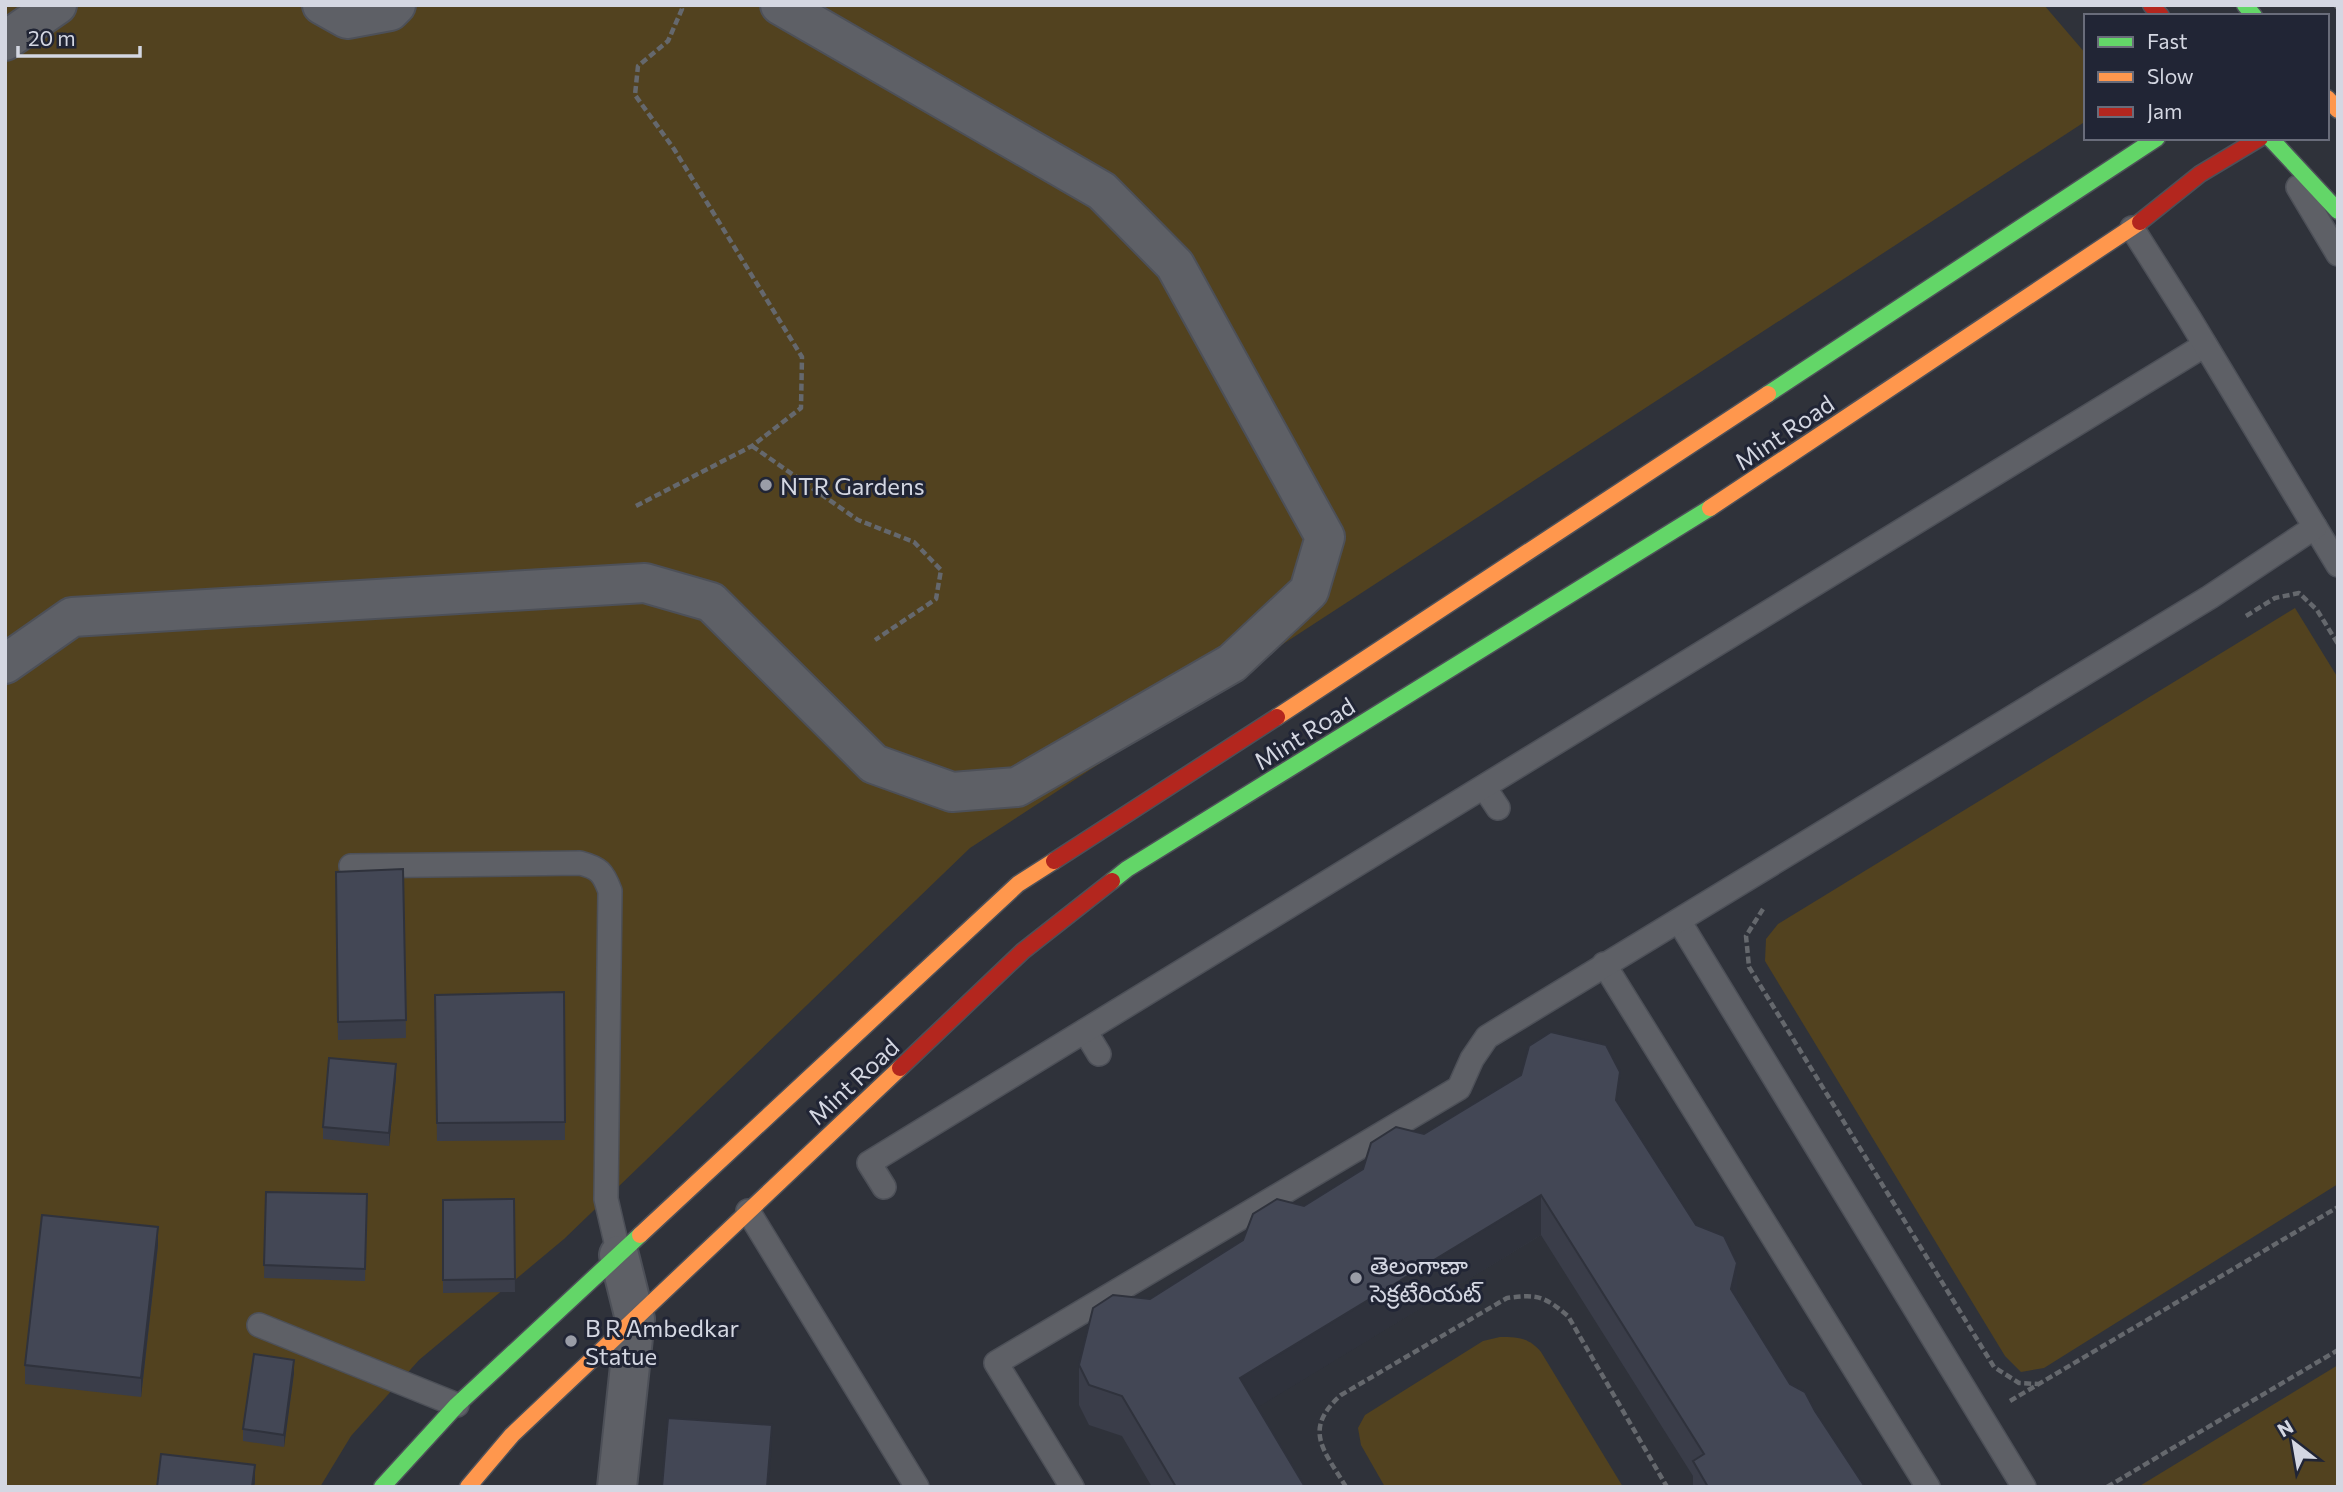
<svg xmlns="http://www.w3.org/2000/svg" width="2343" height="1492" viewBox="0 0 2343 1492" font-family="Commissioner,'Noto Sans Telugu',sans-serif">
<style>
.green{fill:#52421f}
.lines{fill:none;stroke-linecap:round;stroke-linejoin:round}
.lane-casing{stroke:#4d5058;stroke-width:26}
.street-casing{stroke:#4d5058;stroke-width:42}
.fast-casing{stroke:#4d5058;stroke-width:19}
.slow-casing{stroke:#4d5058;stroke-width:19}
.jam-casing{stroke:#4d5058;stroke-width:19}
.path{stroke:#65686d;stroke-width:4.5;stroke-dasharray:7 3.5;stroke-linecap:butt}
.lane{stroke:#5e6066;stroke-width:23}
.street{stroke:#5e6066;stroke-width:38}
.fast{stroke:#63d668;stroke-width:16}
.slow{stroke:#ff974d;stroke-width:16}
.jam{stroke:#b3261e;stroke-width:16}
.wall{fill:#3a3d49}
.shaded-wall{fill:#2f323c}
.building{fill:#434755;stroke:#2f323c;stroke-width:2}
.poi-dot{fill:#9a9da7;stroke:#212535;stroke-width:2.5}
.labels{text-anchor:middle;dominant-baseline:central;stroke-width:6;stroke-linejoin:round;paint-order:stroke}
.street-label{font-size:24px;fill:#d4d7e2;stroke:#212535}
.poi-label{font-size:24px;fill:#d4d7e2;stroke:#212535;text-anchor:start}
</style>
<rect width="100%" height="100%" fill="#2f323a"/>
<g class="green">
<polygon points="5,5 2044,5 2086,54 2086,121 970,848 564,1239 419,1360 351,1436 320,1487 5,1487"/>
<polygon points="2295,608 2338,678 2338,1184 2044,1368 2021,1372 2005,1356 1765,961 1766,939 1778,924"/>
<path d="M1500,1337C1519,1337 1529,1338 1541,1352L1623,1487H1385L1361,1445L1358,1428L1365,1415L1483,1341Z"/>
<polygon points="2338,1365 2338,1487 2138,1487"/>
</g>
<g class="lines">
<g class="lane-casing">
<g id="lane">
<polyline points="2298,187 2338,254"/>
<polyline points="2315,527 2338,565"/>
<polyline points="1484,787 1498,808"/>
<path d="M351,866L580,863C599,868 603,872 610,891L606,1199L619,1255"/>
<polyline points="1679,921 2024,1487"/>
<polyline points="1604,964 1928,1487"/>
<polyline points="1085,1031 1099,1054"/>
<polyline points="884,1187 869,1163 2205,345"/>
<polyline points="748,1211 917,1487"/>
<polyline points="259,1325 457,1405"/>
<polyline points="1072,1487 996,1363 1459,1088 1472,1059 1487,1037 2210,597 2315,527 2189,318 2132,228"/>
</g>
</g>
<g class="street-casing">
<g id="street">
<polyline points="322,5 347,19 390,11 396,5"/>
<polyline points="5,41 57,5"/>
<polyline points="5,664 72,617 645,583 711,602 874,764 952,792 1017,787 1232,663 1309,591 1325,537 1175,265 1102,191 780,5"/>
<polyline points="617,1487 635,1319 619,1255"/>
</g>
</g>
<g class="fast-casing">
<g id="fast">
<polyline points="2245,5 2254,16"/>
<polyline points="2270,138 2338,211"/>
<polyline points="1768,394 2157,138"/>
<polyline points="1112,881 1127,869 1710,508"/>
<polyline points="382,1487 457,1405 640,1235"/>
</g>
</g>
<g class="slow-casing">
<g id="slow">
<polyline points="2327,98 2338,110"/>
<polyline points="1710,508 2140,222"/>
<polyline points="1277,717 1768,394"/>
<polyline points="640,1235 1018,884 1054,861"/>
<polyline points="468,1487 512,1435 900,1068"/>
</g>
</g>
<g class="jam-casing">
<g id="jam">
<polyline points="2151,5 2161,16"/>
<polyline points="2140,222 2200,174 2260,138"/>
<polyline points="1054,861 1277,717"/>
<polyline points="900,1068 1023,951 1112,881"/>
</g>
</g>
<g class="path">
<polyline points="2335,5 2338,8"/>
<polyline points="752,446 858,520 914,542 941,570 936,599 875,640"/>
<polyline points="636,506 752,446 801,408 802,357 674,149 635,95 638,66 668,41 682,9 681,5"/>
<polyline points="2246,616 2275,598 2299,593 2317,610 2338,644"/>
<polyline points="1763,909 1746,936 1749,967 1994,1367 2019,1383 2038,1384"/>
<polyline points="2010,1401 2338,1207"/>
<path d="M1346,1487C1324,1450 1302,1430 1341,1395L1507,1298C1538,1294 1544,1296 1568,1316L1667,1487"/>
<polyline points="2107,1487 2338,1350"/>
</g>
<use href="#lane" class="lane"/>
<use href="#street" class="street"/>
<use href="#fast" class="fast"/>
<use href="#slow" class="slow"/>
<use href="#jam" class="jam"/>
</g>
<g class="wall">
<polygon points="403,869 406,1038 338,1040 336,872"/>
<polygon points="564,992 565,1140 437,1141 435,995"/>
<polygon points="396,1077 389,1146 323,1139 323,1127"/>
<polygon points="1620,1107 1790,1384 1815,1411 1865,1487 1693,1487 1693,1476 1541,1235 1257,1407 1305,1487 1152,1487 1122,1436 1089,1425 1079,1405 1079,1365 1150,1299 1424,1134"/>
<polygon points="266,1192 367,1194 365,1281 264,1278"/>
<polygon points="514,1199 515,1292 443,1293 443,1200"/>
<polygon points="158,1245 141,1397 25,1384 25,1365"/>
<polygon points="294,1373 284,1447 243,1441 243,1429"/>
</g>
<g class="shaded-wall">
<polygon points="396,1064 396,1077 389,1146 389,1133"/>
<polygon points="1620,1072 1620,1112 1616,1100"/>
<polygon points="1541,1195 1541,1235 1240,1418 1240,1378"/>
<polygon points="158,1227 158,1245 141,1397 141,1378"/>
<polygon points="1737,1263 1737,1303 1731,1289"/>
<polygon points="294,1360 294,1373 284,1447 284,1435"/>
<polygon points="772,1425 772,1443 769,1487 767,1487"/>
<polygon points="255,1465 255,1483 254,1487 252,1487"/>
</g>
<g class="building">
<polygon points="403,869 406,1020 338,1022 336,872"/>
<polygon points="564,992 565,1122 437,1123 435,995"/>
<polygon points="1551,1032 1606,1045 1620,1072 1616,1100 1696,1225 1724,1236 1737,1263 1731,1289 1790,1384 1805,1392 1815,1411 1865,1487 1708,1487 1693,1461 1704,1454 1541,1195 1240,1378 1305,1487 1176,1487 1122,1396 1089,1385 1079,1365 1093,1308 1113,1295 1150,1299 1243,1240 1253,1214 1277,1199 1304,1206 1363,1169 1371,1143 1396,1127 1424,1134 1521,1075 1529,1046"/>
<polygon points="329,1058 396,1064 389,1133 323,1127"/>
<polygon points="266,1192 367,1194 365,1269 264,1265"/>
<polygon points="514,1199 515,1279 443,1280 443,1200"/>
<polygon points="42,1215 158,1227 141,1378 25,1365"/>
<polygon points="254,1354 294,1360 284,1435 243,1429"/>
<polygon points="668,1418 772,1425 767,1487 662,1487"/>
<polygon points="161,1454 255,1465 252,1487 157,1487"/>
</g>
<g class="poi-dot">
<circle cx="766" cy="485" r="7"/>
<circle cx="1356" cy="1278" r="7"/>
<circle cx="571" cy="1341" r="7"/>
</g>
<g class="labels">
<g class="street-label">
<text transform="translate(1784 432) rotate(-34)">Mint Road</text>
<text transform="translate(1304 733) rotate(-32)">Mint Road</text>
<text transform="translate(853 1081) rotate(-43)">Mint Road</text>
</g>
<g class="poi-label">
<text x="780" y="485">NTR Gardens</text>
<text x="1370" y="1264">తెలంగాణా<tspan x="1370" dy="28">సెక్రటేరియట్</tspan></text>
<text x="585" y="1327">B R Ambedkar<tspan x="585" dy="28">Statue</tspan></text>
</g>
</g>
<rect width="2343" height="1492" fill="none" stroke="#d4d7e2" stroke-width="14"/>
<rect x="2084" y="14" width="245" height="126" fill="#212535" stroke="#696c7a" stroke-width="2"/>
<rect x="2098" y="37" width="35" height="10" fill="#63d668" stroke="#696c7a" stroke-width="2"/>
<text x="2147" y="49" font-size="21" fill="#d4d7e2">Fast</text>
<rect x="2098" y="72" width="35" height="10" fill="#ff974d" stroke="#696c7a" stroke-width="2"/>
<text x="2147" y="84" font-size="21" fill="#d4d7e2">Slow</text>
<rect x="2098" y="107" width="35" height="10" fill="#b3261e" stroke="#696c7a" stroke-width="2"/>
<text x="2147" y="119" font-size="21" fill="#d4d7e2">Jam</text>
<g transform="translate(2294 1443) rotate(329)" stroke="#212535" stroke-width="5" paint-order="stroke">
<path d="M0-5L12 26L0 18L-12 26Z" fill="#d4d7e2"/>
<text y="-10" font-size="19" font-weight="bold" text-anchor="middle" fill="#d4d7e2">N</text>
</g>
<path d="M18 46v10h122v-10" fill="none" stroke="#d4d7e2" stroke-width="3.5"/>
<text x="28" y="46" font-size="21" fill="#d4d7e2" stroke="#212535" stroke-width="5" paint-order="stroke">20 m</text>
</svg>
